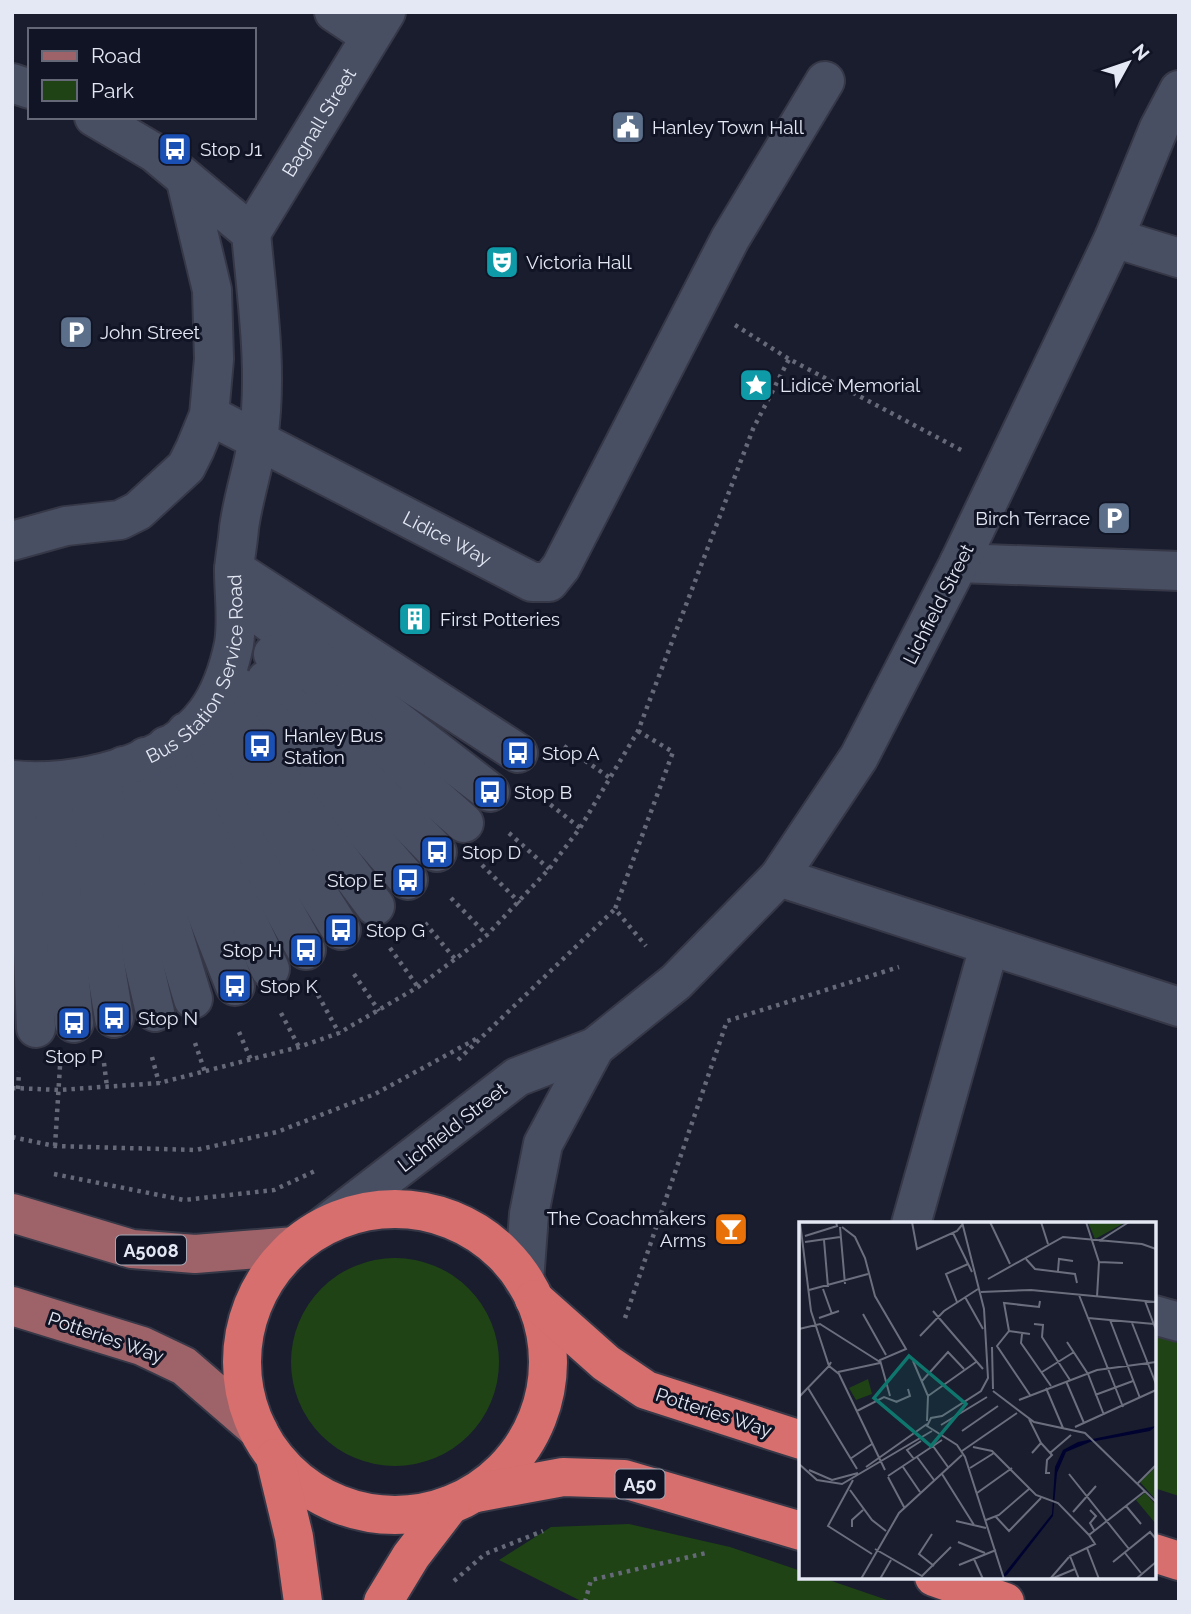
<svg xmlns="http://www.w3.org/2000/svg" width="1191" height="1614" viewBox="0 0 1191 1614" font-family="Raleway,sans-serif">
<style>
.green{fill:#1f4315}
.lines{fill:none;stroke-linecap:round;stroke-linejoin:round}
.minor-casing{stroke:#363847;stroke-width:42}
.major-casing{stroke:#363847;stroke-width:42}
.highway-casing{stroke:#363847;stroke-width:42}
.path{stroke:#656978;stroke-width:4.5;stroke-dasharray:3.5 5;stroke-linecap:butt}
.minor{stroke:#494f63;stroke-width:38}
.major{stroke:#9e6269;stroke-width:38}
.highway{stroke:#d66f6d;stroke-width:38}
.labels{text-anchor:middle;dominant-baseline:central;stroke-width:6;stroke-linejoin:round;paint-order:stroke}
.shield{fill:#101424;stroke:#a4a8b6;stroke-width:2}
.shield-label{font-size:18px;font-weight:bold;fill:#e4e8f4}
.street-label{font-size:19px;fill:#e4e8f4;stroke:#101424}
.poi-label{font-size:19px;fill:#e4e8f4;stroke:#101424;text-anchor:start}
.inset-road{fill:none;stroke:#6a6e7d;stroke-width:2}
.view{fill:#0f766e;fill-opacity:0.15;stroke:#0f766e;stroke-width:3.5}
.inset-edge{fill:none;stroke:#e4e8f4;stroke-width:3.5}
</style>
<rect width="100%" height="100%" fill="#191d2e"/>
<g class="green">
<circle cx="395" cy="1362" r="104"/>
<polygon points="1154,1335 1179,1343 1179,1496 1154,1488"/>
<polygon points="629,1524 730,1547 801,1571 801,1577 820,1577 893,1602 583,1602 499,1560 551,1527"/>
</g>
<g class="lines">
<g class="minor-casing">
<g id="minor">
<polyline points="334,12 370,36"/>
<polyline points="12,83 30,89"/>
<path id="s1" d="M251,233L386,12"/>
<polyline points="1114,238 1179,258"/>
<path id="s2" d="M209,415L532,582H549L561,567L730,239L825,81"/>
<polyline points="12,541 66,526 120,520 138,511 186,467 195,449 209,415 214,359 212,290 186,181"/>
<polyline points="959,563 1179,571"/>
<polyline points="234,569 518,753"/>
<polyline points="243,602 490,792"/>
<polyline points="273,654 464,823"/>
<polyline points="266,680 437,852"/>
<polyline points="242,689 408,880"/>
<polyline points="223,703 375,906"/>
<polyline points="210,722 341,930"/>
<polyline points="186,732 306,950"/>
<polyline points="166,746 270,969"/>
<polyline points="145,757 235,986"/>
<polyline points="123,766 193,999"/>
<polyline points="99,774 155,1012"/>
<polyline points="75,779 114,1018"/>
<path id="s3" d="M12,780C74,787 167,765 206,713C221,693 229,668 234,644C238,619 234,595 234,570C235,556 238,542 239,528C243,498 253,469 258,439C268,372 257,300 251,233L155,153L94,117"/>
<polyline points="26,781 36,1028"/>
<polyline points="51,782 74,1023"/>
<polyline points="779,877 1179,1007"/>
<polyline points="911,1224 989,947"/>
<polyline points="321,1228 517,1077 595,1047 676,982 779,877 859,757 959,563 1114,238 1159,128 1179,90"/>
<polyline points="524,1281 529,1214 543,1144 595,1047"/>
<polyline points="1154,1315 1179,1322"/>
</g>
</g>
<g class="major-casing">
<g id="major">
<polyline points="12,1213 132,1249 195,1254 295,1246"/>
<polyline points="12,1306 142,1346 184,1366 259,1431"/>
</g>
</g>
<g class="highway-casing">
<g id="highway">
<circle cx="395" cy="1362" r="153"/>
<polyline points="534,1299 606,1363 646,1390 801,1440"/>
<polyline points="275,1458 294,1537 303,1602"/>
<polyline points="476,1493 563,1477 624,1479 801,1531"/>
<polyline points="1154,1553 1179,1561"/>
<polyline points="934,1577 1005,1602"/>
<polyline points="383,1602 411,1556 450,1505"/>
</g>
</g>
<g class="path">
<polyline points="735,325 789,359 963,451"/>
<polyline points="638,731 673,752 615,909 646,946"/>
<polyline points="564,746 610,778"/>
<polyline points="537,794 580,828"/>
<polyline points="509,833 549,869"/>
<polyline points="482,865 520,903"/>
<polyline points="451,898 487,935"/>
<polyline points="425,923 455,959"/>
<polyline points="390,948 418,987"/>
<polyline points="354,974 379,1011"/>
<polyline points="318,995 339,1033"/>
<polyline points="281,1013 299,1047"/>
<polyline points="239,1032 251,1060"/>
<polyline points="195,1043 205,1072"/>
<polyline points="152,1057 159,1083"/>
<polyline points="458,1060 615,909"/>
<polyline points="104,1063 107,1087"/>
<polyline points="12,1088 59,1090 159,1083 299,1047 339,1033 418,987 487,935 549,869 580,828 638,731 753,429 789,359"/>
<polyline points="18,1089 19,1072"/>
<polyline points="12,1137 55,1146 196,1150 277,1132 375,1094 476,1039"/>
<polyline points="55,1146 60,1066"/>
<polyline points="54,1174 184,1200 274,1190 315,1171"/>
<polyline points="625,1318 727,1021 899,967"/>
<polyline points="454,1581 485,1554 543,1531"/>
<polyline points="585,1602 591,1580 706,1553"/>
</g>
<use href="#minor" class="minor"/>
<use href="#major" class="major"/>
<use href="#highway" class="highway"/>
</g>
<defs>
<g id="civic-square" transform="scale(1.75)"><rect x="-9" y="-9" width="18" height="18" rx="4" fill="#5c6f8a" stroke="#101424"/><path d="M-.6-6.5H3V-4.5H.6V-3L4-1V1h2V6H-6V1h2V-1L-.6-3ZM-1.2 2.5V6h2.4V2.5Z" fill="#fff"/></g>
<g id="bus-square" transform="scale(1.75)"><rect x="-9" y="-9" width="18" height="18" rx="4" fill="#1a4fb4" stroke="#101424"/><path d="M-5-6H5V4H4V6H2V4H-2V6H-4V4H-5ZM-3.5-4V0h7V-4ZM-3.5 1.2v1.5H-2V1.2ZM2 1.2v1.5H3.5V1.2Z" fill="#fff"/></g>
<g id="theatre-square" transform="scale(1.75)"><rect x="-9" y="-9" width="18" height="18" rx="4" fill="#0f9aa8" stroke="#101424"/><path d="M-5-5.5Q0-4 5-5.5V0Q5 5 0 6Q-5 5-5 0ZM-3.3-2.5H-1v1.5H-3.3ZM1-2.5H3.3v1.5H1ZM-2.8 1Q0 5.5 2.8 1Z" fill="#fff"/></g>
<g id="parking-square" transform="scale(1.75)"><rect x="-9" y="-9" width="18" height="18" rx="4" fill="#5c6f8a" stroke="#101424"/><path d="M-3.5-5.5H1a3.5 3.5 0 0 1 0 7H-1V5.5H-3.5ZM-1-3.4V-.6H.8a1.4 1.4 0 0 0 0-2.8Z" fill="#fff"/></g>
<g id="sight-square" transform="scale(1.75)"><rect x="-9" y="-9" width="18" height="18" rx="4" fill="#0f9aa8" stroke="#101424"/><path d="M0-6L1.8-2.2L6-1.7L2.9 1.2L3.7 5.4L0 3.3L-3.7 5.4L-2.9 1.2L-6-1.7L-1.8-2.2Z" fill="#fff"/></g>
<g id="building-square" transform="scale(1.75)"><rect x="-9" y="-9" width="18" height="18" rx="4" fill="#0f9aa8" stroke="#101424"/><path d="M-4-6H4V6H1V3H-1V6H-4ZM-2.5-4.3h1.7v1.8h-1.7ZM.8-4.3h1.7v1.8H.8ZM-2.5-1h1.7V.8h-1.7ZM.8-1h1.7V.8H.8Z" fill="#fff"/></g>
<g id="bar-square" transform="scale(1.75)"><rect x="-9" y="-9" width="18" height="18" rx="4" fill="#e8710a" stroke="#101424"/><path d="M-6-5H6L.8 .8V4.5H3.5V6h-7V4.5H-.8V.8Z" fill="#fff"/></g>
</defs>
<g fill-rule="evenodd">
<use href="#civic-square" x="628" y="127"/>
<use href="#bus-square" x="175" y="149"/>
<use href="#theatre-square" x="502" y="262"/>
<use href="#parking-square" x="76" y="332"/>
<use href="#sight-square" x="756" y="385"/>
<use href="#parking-square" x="1114" y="518"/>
<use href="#building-square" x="415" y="619"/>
<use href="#bus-square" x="260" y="746"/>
<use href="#bus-square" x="518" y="753"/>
<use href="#bus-square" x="490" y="792"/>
<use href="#bus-square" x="437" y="852"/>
<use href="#bus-square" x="408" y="880"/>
<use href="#bus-square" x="341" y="930"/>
<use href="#bus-square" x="306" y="950"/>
<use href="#bus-square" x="235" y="986"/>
<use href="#bus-square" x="114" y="1018"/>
<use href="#bus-square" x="74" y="1023"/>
<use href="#bar-square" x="731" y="1229"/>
</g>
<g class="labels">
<g class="shield">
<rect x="116" y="1235.5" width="70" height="29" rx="5"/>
<rect x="615.5" y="1469.5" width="49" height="29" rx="5"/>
</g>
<g class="shield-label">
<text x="151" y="1250">A5008</text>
<text x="640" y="1484">A50</text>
</g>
<g class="street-label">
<text stroke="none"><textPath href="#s1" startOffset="130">Bagnall Street</textPath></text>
<text stroke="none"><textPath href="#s2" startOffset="268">Lidice Way</textPath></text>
<text transform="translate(938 604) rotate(-63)">Lichfield Street</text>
<text stroke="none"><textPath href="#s3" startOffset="248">Bus Station Service Road</textPath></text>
<text transform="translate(452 1127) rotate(-38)">Lichfield Street</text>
<text transform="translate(106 1337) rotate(19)">Potteries Way</text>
<text transform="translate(714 1412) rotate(18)">Potteries Way</text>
</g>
<g class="poi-label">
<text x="652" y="127">Hanley Town Hall</text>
<text x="200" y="149">Stop J1</text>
<text x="526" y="262">Victoria Hall</text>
<text x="100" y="332">John Street</text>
<text x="780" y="385">Lidice Memorial</text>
<text x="1090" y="518" text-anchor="end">Birch Terrace</text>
<text x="440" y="619">First Potteries</text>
<text x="284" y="735">Hanley Bus<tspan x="284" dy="22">Station</tspan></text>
<text x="542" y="753">Stop A</text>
<text x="514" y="792">Stop B</text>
<text x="462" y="852">Stop D</text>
<text x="384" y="880" text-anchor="end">Stop E</text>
<text x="366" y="930">Stop G</text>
<text x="282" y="950" text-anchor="end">Stop H</text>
<text x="260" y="986">Stop K</text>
<text x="138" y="1018">Stop N</text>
<text x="74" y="1056" text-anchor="middle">Stop P</text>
<text x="706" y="1218" text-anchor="end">The Coachmakers<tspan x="706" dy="22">Arms</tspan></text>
</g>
</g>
<g transform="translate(799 1222)">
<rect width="357" height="357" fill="#191d2e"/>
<path d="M289,0H327L296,17ZM69,157L73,172L57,178L50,166ZM357,245V278L341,260ZM346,271L357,283V302L337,278Z" fill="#1f4315"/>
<path d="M357,204L351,209L291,220L267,230L258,251L254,294L208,353L201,357L253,292L256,245L264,228L279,220Z" fill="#000230"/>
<path class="inset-road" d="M113,0L118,27L158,9L163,3M163,0L185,87L189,156L182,169L143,194L132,196L128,204L158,223L166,235L205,357M191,0L211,42M242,0L249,22M287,0L300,40L298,75M41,5L46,62M43,5L56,15L66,36L76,74L107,127L81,138L91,174M154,11L173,50M6,14L38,4L37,0M25,18L29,65M300,19L330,0M6,20L41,15M227,37L236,47L276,52L278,61M300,40L324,41M259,49L260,37L274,39M189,57L264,15L343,22L357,27M24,67L33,92M10,68L69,52M182,70L232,68L357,80M280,73L324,185M166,75L184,107M346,79L357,108M158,80L147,52L169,42M134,89L184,147M64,92L87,133M20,96L40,89M289,96L355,102M311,98L341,176M333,101L357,162M235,102L244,103L243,115L271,158M0,107L21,102L81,140M210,109L205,81L240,85L241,79M223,112L222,121L252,164M121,114L145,89L179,67M268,120L289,152L305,193M193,125L194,167M114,139L129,174L128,199M32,140L30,144L40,152L86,248M39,150L81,141M243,150L275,130M123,159L149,130L165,147M267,159L285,201M9,166L58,247M247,166L264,206M194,169L235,200L286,211L357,280M231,173L198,124L210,109L231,112M296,173L334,159M129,174L177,140M0,175L30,144L12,89L1,0M220,178L298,148L357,140M97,180L111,174L109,167M58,189L85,175L98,180M230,197L242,221L233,231M142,203L188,175M276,205L357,168M163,209L199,184M242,221L253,233L248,238L247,251H251M134,224L149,245M174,225L193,229L237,273L259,281L290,313L296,322L271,334L280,357M163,229L218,191M251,231L272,213M118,235L135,258M51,237L73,222M115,237L108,228L122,219M0,242L18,258L43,262L133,209M67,245L128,202M104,245L121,270M171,246L195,231M10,248L33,258L59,251M143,252L175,303M270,252L330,327M89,254L143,218M89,255L105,285M54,258L29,304L73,332M339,261L357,243M51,268L73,298L87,309M178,271L213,246M327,284L342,302M291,288L297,294L291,301L295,308M274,290L297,264M197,295L210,309L242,276M187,298L200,293L230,267M157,299L187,306M53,305V298L64,288M133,312L120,332L135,344M290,313L346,269M159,320L186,331M288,326L300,357M76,327L123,354L152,325M326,331L342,351M175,337L184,357M314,340L351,310L357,317M160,343L197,328M62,357L100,291L163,233M81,357L92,338M251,357L270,335M252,357L276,347M337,357L357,340"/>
<path class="view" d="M110,134L167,182L132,224L75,176Z"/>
<rect width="357" height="357" class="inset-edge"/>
</g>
<rect width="1191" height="1614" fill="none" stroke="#e4e8f4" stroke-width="28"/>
<rect x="28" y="28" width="228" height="91" fill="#101424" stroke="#656977" stroke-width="2"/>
<rect x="42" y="51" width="35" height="10" fill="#9e6269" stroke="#656977" stroke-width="2"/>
<text x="91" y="63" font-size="21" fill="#e4e8f4">Road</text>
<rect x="42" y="80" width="35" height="21" fill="#1f4315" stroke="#656977" stroke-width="2"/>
<text x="91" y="98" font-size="21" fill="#e4e8f4">Park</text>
<g transform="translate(1128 63) rotate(50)" stroke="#101424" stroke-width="5" paint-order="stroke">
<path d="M0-5L12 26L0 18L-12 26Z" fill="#e4e8f4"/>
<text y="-10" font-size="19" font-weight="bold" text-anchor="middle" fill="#e4e8f4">N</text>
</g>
</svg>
